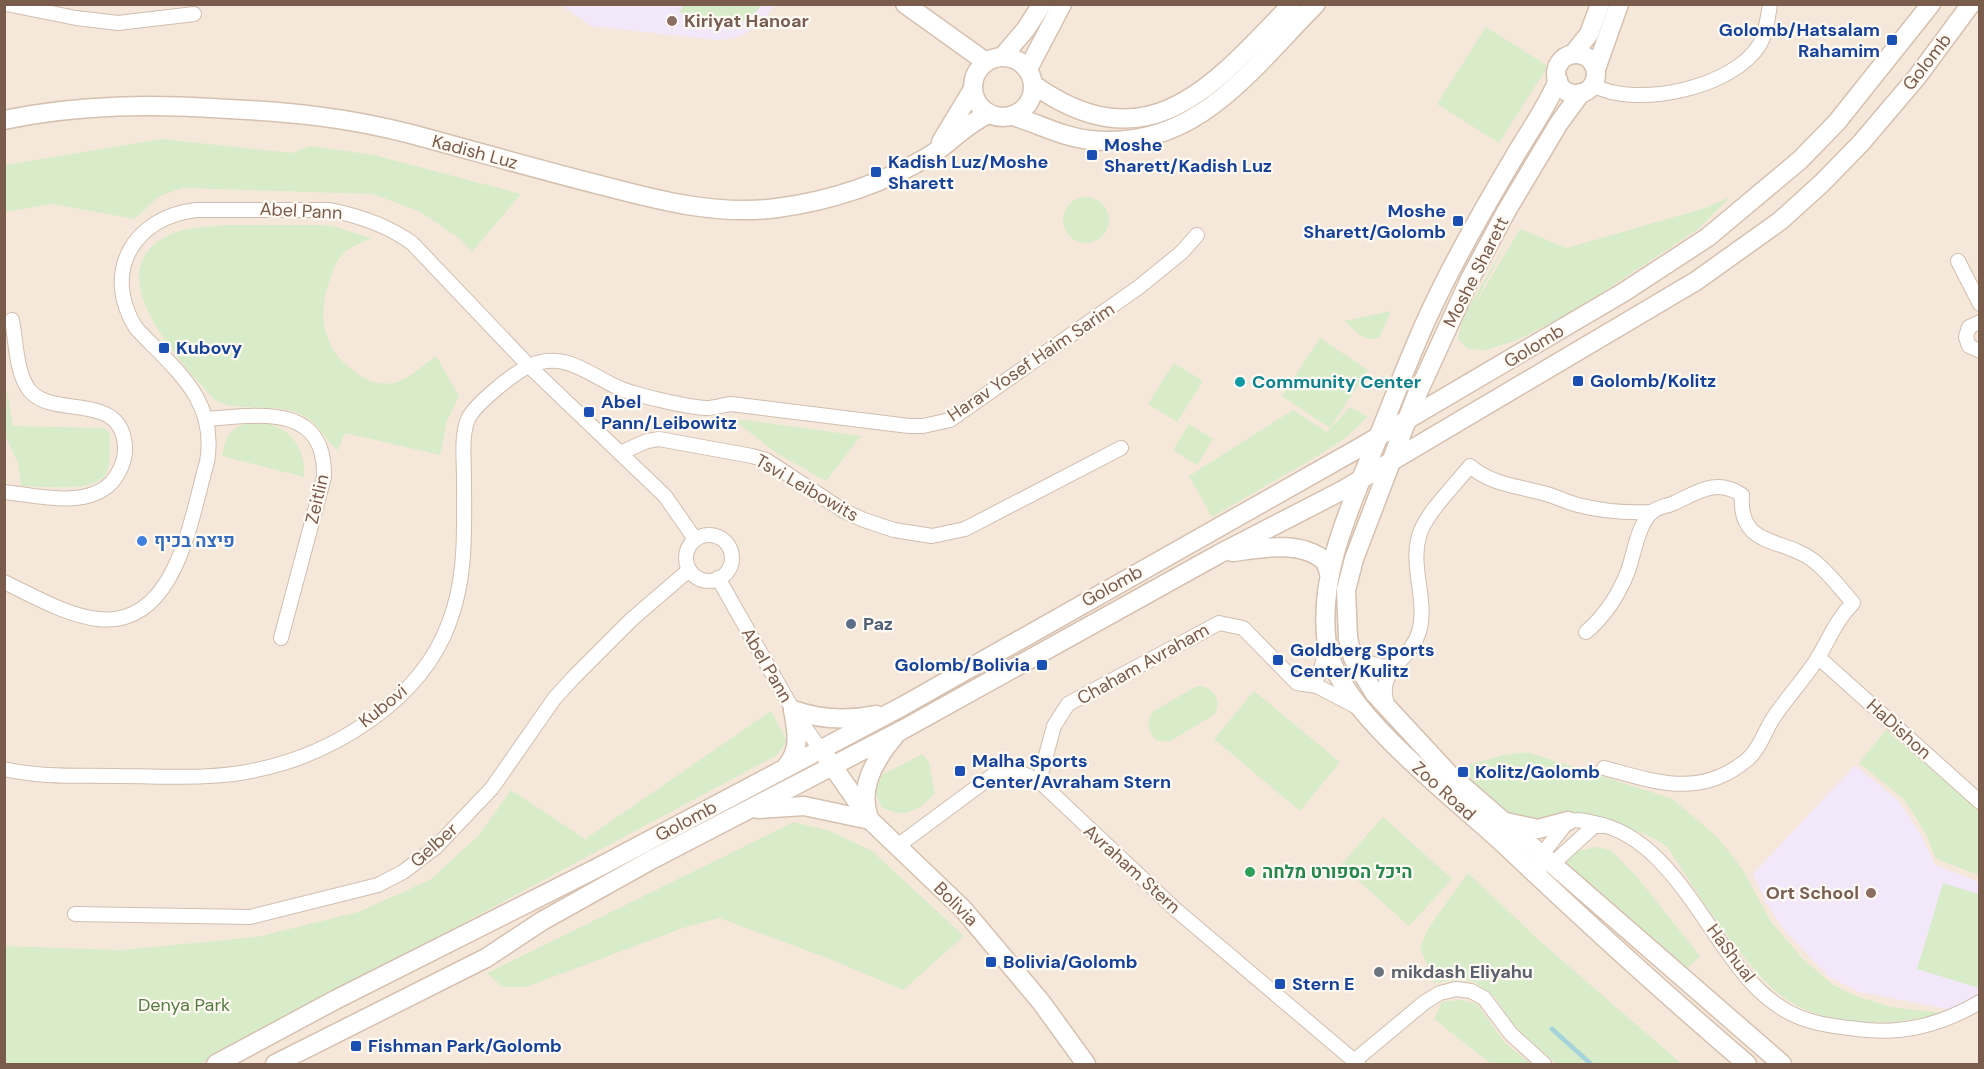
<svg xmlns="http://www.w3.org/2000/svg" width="1984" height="1069" viewBox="0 0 1984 1069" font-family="'DM Sans',Heebo,sans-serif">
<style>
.residential{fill:#f5e8da}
.education{fill:#f3e8fa}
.green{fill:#d8ecc9}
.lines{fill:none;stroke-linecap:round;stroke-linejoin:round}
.stream{stroke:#a5d3da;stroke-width:4.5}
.street-casing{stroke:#d1beb0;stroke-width:16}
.secondary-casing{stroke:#d6c0b0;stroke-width:21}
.street{stroke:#fff;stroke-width:14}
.secondary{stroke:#fff;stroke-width:18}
.education-dot{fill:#8d6e63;stroke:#fffaf3;stroke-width:2}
.transit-dot{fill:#1a4fb4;stroke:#fffaf3;stroke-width:2}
.culture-dot{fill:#0f9aa8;stroke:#fffaf3;stroke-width:2}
.shop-dot{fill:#3f7fe0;stroke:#fffaf3;stroke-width:2}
.service-dot{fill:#5c6f8a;stroke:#fffaf3;stroke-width:2}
.leisure-dot{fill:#2e9e5b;stroke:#fffaf3;stroke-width:2}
.worship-dot{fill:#6b7280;stroke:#fffaf3;stroke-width:2}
.labels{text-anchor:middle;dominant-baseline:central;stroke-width:4.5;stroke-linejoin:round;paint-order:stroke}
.education-label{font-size:18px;font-weight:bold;fill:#785e54;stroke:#fffaf3;text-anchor:start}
.transit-label{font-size:18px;font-weight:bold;fill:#164399;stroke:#fffaf3;text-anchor:start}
.street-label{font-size:18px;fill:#7a5c4d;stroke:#fffaf3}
.culture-label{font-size:18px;font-weight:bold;fill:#0d838f;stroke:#fffaf3;text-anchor:start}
.shop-label{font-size:18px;font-weight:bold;fill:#366cbe;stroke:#fffaf3;text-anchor:start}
.service-label{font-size:18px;font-weight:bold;fill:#4e5e75;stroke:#fffaf3;text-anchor:start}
.leisure-label{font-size:18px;font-weight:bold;fill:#27864d;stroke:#fffaf3;text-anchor:start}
.worship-label{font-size:18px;font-weight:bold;fill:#5b616d;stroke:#fffaf3;text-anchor:start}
.park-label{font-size:18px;fill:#537a41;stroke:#fffaf3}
</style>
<rect width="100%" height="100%" fill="#fdf6ec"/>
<rect class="residential" x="5" y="5" width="1974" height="1059"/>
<g class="education">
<polygon points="561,5 775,5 759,26 736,38 716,40 591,26"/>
<polygon points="1855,765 1898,800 1920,833 1935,865 1979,882 1979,995 1958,1011 1859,992 1829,977 1784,930 1766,903 1753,874"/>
</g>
<g class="green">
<path d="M684,5V4L762,5C734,38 715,25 679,12Z"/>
<polygon points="1486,27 1548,66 1499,143 1437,104"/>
<polygon points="162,139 291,153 310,146 374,155 521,194 472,252 459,238 419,211 372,194 182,188 158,197 135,219 52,204 5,212 5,165"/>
<circle cx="1086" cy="220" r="23"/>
<polygon points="1730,197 1698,229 1576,310 1517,340 1487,350 1468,349 1458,339 1463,318 1512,232 1470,313 1520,229 1567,248 1705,208"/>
<path d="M226,225H318L332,226L371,238C363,242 353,246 346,251C338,258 333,269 330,279C317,314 322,349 355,372C366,380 378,386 393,383C407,381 424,364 436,356L459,396L447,421L440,455L345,433L338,450C324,440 320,423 302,415C275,401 242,414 215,400C183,364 91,270 171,234C187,227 208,227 226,225Z"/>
<path d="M1391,311L1379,338C1364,343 1355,330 1344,321Z"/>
<polygon points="1320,338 1368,370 1330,428 1282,396"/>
<polygon points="1174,363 1203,381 1177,422 1148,404"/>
<path d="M7,390L13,426L105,428L110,434C109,445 111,461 107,472C99,494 41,486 21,486L18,463L5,435Z"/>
<polygon points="1350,407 1368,417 1344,439 1319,455 1212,517 1189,476 1293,410 1327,432"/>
<polygon points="745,420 861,436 826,481 778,454 735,421"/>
<path d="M255,422C287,424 306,444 304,477L222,456C226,434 232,425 255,422Z"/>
<polygon points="1189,424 1213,439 1197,465 1173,450"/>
<path d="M1197,686C1213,686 1222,699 1215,714L1169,742L1156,740L1152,736L1148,724L1152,712Z"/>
<polygon points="1254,691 1340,762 1300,811 1214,739"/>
<polygon points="771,711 787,741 777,755 200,1064 5,1064 5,946 121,950 257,937 358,912 430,880 478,836 511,790 585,839"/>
<polygon points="1886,730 1979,811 1979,875 1936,859 1925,832 1904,799 1859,763"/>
<path d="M1527,752L1673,799L1719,839L1743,870L1771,922L1802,958L1833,985L1858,997L1891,1007L1942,1013C1888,1028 1815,1029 1771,987C1730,947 1699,894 1667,847C1614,806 1542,839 1489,805C1476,797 1464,780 1453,769L1504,755Z"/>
<path d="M922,754L929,762L935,794C915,812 907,819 881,807L875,791L882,775Z"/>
<polygon points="1383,817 1452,879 1409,926 1341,865"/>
<polygon points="794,822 830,831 872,851 964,936 903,990 830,959 719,918 683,928 526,987 502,987 487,973"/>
<polygon points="1596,847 1611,850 1637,877 1700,956 1687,968 1564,870 1568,853"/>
<polygon points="1468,873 1542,943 1682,1064 1556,1064 1512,1023 1495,997 1476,983 1465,980 1434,983 1420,947 1429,927"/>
<polygon points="1943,883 1979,894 1979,988 1917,969"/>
<polygon points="1461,1000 1477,1004 1505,1043 1531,1064 1491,1064 1434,1019 1442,1002"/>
</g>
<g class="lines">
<polyline class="stream" points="1552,1029 1591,1064"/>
<g class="street-casing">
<g id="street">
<polyline points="6,4 76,18 118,23 194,14"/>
<path d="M1593,85C1635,109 1734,88 1760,44C1766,32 1768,18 1770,4"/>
<polyline points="1958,261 1980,304"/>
<polyline points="1980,322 1969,327 1966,337 1969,346 1980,351"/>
<path d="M207,419C259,415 326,403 324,477L281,638"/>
<polyline points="620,453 647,441 659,439 752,456 766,460 844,511 864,520 894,530 932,536 965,529 1121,448"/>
<path d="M4,492C37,495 85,509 111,483C120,473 126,459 125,446C121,391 55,419 30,391C16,374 16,341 12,320"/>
<circle cx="709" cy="558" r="23"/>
<polyline points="718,578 793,710 820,749"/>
<path d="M4,582C34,596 65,615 98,619C177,628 191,516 207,462C218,399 174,369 136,328C101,272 134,217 196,210H330C360,216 387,225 412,243L529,366L665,496L695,539"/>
<path d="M1586,632C1605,616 1619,594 1628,571C1634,554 1638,524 1652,512C1657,507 1668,506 1674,503C1698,492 1716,478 1742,495C1738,549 1784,537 1814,561C1829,573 1841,589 1853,603C1837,619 1830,637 1819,656C1805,679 1786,698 1772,720C1764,733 1760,748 1748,759C1701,799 1656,782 1604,768"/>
<polyline points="1818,657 1980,802"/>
<polyline points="1353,658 1380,666 1395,667"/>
<polyline points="1312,685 1320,673 1327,646"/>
<path d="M1388,707C1374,669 1409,664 1419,632C1428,601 1410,568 1419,536C1425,514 1455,485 1470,466C1490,484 1517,486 1543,493C1555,496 1566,502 1578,505C1601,511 1629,513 1652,512"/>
<path d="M4,769C42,778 82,775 120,776C165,776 212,780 256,770C334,754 421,700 449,623C467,576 464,528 464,479C464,460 461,436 468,419C475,404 514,373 529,366C564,350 588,374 617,387C634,395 687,407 706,408C714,408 723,405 731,404L909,426H923L950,420L1139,287L1182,252L1197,235"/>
<polyline points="1039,781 1054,726 1068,704 1219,623 1243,628 1297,683 1317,686 1357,707"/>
<path d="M896,847L996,773C1012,772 1024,772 1039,781L1175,909L1358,1064"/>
<path d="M1536,862L1568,821C1578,819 1585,821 1595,823C1669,837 1705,932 1751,982C1760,992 1772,1002 1783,1009C1805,1023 1832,1026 1857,1029C1902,1035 1941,1025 1980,1002"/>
<polyline points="1544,865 1559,858 1594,826 1603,826"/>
<polyline points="75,914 250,917 378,885 403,872 436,847 492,788 554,699 573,678 632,619 689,570"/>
<polyline points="1354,1061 1425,1002 1440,993 1456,989 1471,991 1484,998 1511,1034 1544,1064"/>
</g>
</g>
<g class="secondary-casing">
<g id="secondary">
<polyline points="905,4 986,62"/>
<polyline points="1573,54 1589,34 1600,4"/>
<circle cx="1576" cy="74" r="20"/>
<polyline points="1003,56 1026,29 1042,4"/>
<circle cx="1003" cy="87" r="30"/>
<polyline points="1028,69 1062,4"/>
<polyline points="1596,69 1619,4"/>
<path d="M1558,80C1546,109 1528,133 1513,159C1484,208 1455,258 1431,310C1411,352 1395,396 1377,440C1352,504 1317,573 1327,645C1336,710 1460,802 1507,847C1585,921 1665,994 1747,1064"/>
<path d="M1034,85C1149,166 1214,85 1292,4"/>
<polyline points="1581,93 1559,123 1507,210 1470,279 1415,399 1354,559 1346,590 1348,638 1353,658 1375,694 1449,774 1782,1064"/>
<path d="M1013,116C1039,124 1065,138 1091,140C1196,151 1250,70 1316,4"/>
<path d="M4,120C80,104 153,104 229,109C293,112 349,118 411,134C474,151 537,169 600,185C657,200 717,216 777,208C830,201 884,183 931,155C951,142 967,123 989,114"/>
<polyline points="941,142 973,89"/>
<path d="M1233,552C1263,548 1300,540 1325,561L1329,573"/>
<path d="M793,710C821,720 847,721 876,715"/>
<polyline points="827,758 870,820 963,909 1041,1002 1086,1064"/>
<path d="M786,767C801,750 797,731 793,710"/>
<polyline points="758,809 804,806 870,820"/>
<path d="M868,815C859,787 876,758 894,737"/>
<polyline points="1506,822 1538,829 1568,821"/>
<polyline points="216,1064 335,1000 599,867 903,706 1359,448 1624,292 1708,237 1800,160 1837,122 1931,4"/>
<polyline points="275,1064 486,958 542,921 651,860 902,730 1219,554 1343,490 1696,281 1780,221 1822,183 1861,143 1917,77 1971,4"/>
</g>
</g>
<use href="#street" class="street"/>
<use href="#secondary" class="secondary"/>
</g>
<g class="education-dot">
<circle cx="672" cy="21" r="6"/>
<circle cx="1871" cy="893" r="6"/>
</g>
<g class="transit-dot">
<rect x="1886" y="34" width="12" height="12" rx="3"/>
<rect x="1086" y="149" width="12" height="12" rx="3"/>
<rect x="870" y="166" width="12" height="12" rx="3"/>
<rect x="1452" y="215" width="12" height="12" rx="3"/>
<rect x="158" y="342" width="12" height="12" rx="3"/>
<rect x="1572" y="375" width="12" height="12" rx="3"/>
<rect x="583" y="406" width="12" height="12" rx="3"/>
<rect x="1272" y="654" width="12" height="12" rx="3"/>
<rect x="1036" y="659" width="12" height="12" rx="3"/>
<rect x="954" y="765" width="12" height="12" rx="3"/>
<rect x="1457" y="766" width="12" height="12" rx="3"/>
<rect x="985" y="956" width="12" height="12" rx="3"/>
<rect x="1274" y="978" width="12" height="12" rx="3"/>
<rect x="350" y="1040" width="12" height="12" rx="3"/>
</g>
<circle class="culture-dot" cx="1240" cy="382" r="6"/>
<circle class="shop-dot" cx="142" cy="541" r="6"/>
<circle class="service-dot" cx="851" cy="624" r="6"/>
<circle class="leisure-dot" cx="1250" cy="872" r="6"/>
<circle class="worship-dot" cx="1379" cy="972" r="6"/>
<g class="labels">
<g class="education-label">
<text x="684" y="21">Kiriyat Hanoar</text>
<text x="1859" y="893" text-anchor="end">Ort School</text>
</g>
<g class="transit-label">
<text x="1880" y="30" text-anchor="end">Golomb/Hatsalam<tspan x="1880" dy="21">Rahamim</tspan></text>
<text x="1104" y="145">Moshe<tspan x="1104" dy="21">Sharett/Kadish Luz</tspan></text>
<text x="888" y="162">Kadish Luz/Moshe<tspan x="888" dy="21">Sharett</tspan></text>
<text x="1446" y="211" text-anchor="end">Moshe<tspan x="1446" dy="21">Sharett/Golomb</tspan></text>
<text x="176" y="348">Kubovy</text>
<text x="1590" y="381">Golomb/Kolitz</text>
<text x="601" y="402">Abel<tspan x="601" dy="21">Pann/Leibowitz</tspan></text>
<text x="1290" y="650">Goldberg Sports<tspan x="1290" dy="21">Center/Kulitz</tspan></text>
<text x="1030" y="665" text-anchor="end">Golomb/Bolivia</text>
<text x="972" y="761">Malha Sports<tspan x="972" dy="21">Center/Avraham Stern</tspan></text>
<text x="1475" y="772">Kolitz/Golomb</text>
<text x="1003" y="962">Bolivia/Golomb</text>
<text x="1292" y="984">Stern E</text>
<text x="368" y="1046">Fishman Park/Golomb</text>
</g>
<g class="street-label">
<text transform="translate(1927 62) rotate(-52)">Golomb</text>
<text transform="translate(475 152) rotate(15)">Kadish Luz</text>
<text transform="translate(301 211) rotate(3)">Abel Pann</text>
<text transform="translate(1476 272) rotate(-63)">Moshe Sharett</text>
<text transform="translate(1534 346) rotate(-31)">Golomb</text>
<text transform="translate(1031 362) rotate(-34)">Harav Yosef Haim Sarim</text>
<text transform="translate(807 488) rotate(30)">Tsvi Leibowits</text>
<text transform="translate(317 499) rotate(-77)">Zeitlin</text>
<text transform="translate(1112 586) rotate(-29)">Golomb</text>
<text transform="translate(1143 664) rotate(-29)">Chaham Avraham</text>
<text transform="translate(767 665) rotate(60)">Abel Pann</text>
<text transform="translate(383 706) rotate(-39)">Kubovi</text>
<text transform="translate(1899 729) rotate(42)">HaDishon</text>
<text transform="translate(1444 791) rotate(42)">Zoo Road</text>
<text transform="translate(686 821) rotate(-28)">Golomb</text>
<text transform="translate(434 845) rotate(-42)">Gelber</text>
<text transform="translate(1132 869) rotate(42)">Avraham Stern</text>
<text transform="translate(956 904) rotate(45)">Bolivia</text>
<text transform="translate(1731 953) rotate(53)">HaShual</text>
</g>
<g class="culture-label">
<text x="1252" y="382">Community Center</text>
</g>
<g class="shop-label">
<text x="154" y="541">פיצה בכיף</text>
</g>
<g class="service-label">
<text x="863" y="624">Paz</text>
</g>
<g class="leisure-label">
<text x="1262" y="872">היכל הספורט מלחה</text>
</g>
<g class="worship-label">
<text x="1391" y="972">mikdash Eliyahu</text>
</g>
<g class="park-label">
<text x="184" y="1005">Denya Park</text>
</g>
</g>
<rect width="1984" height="1069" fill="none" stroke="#7a5c4d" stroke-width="12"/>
</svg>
